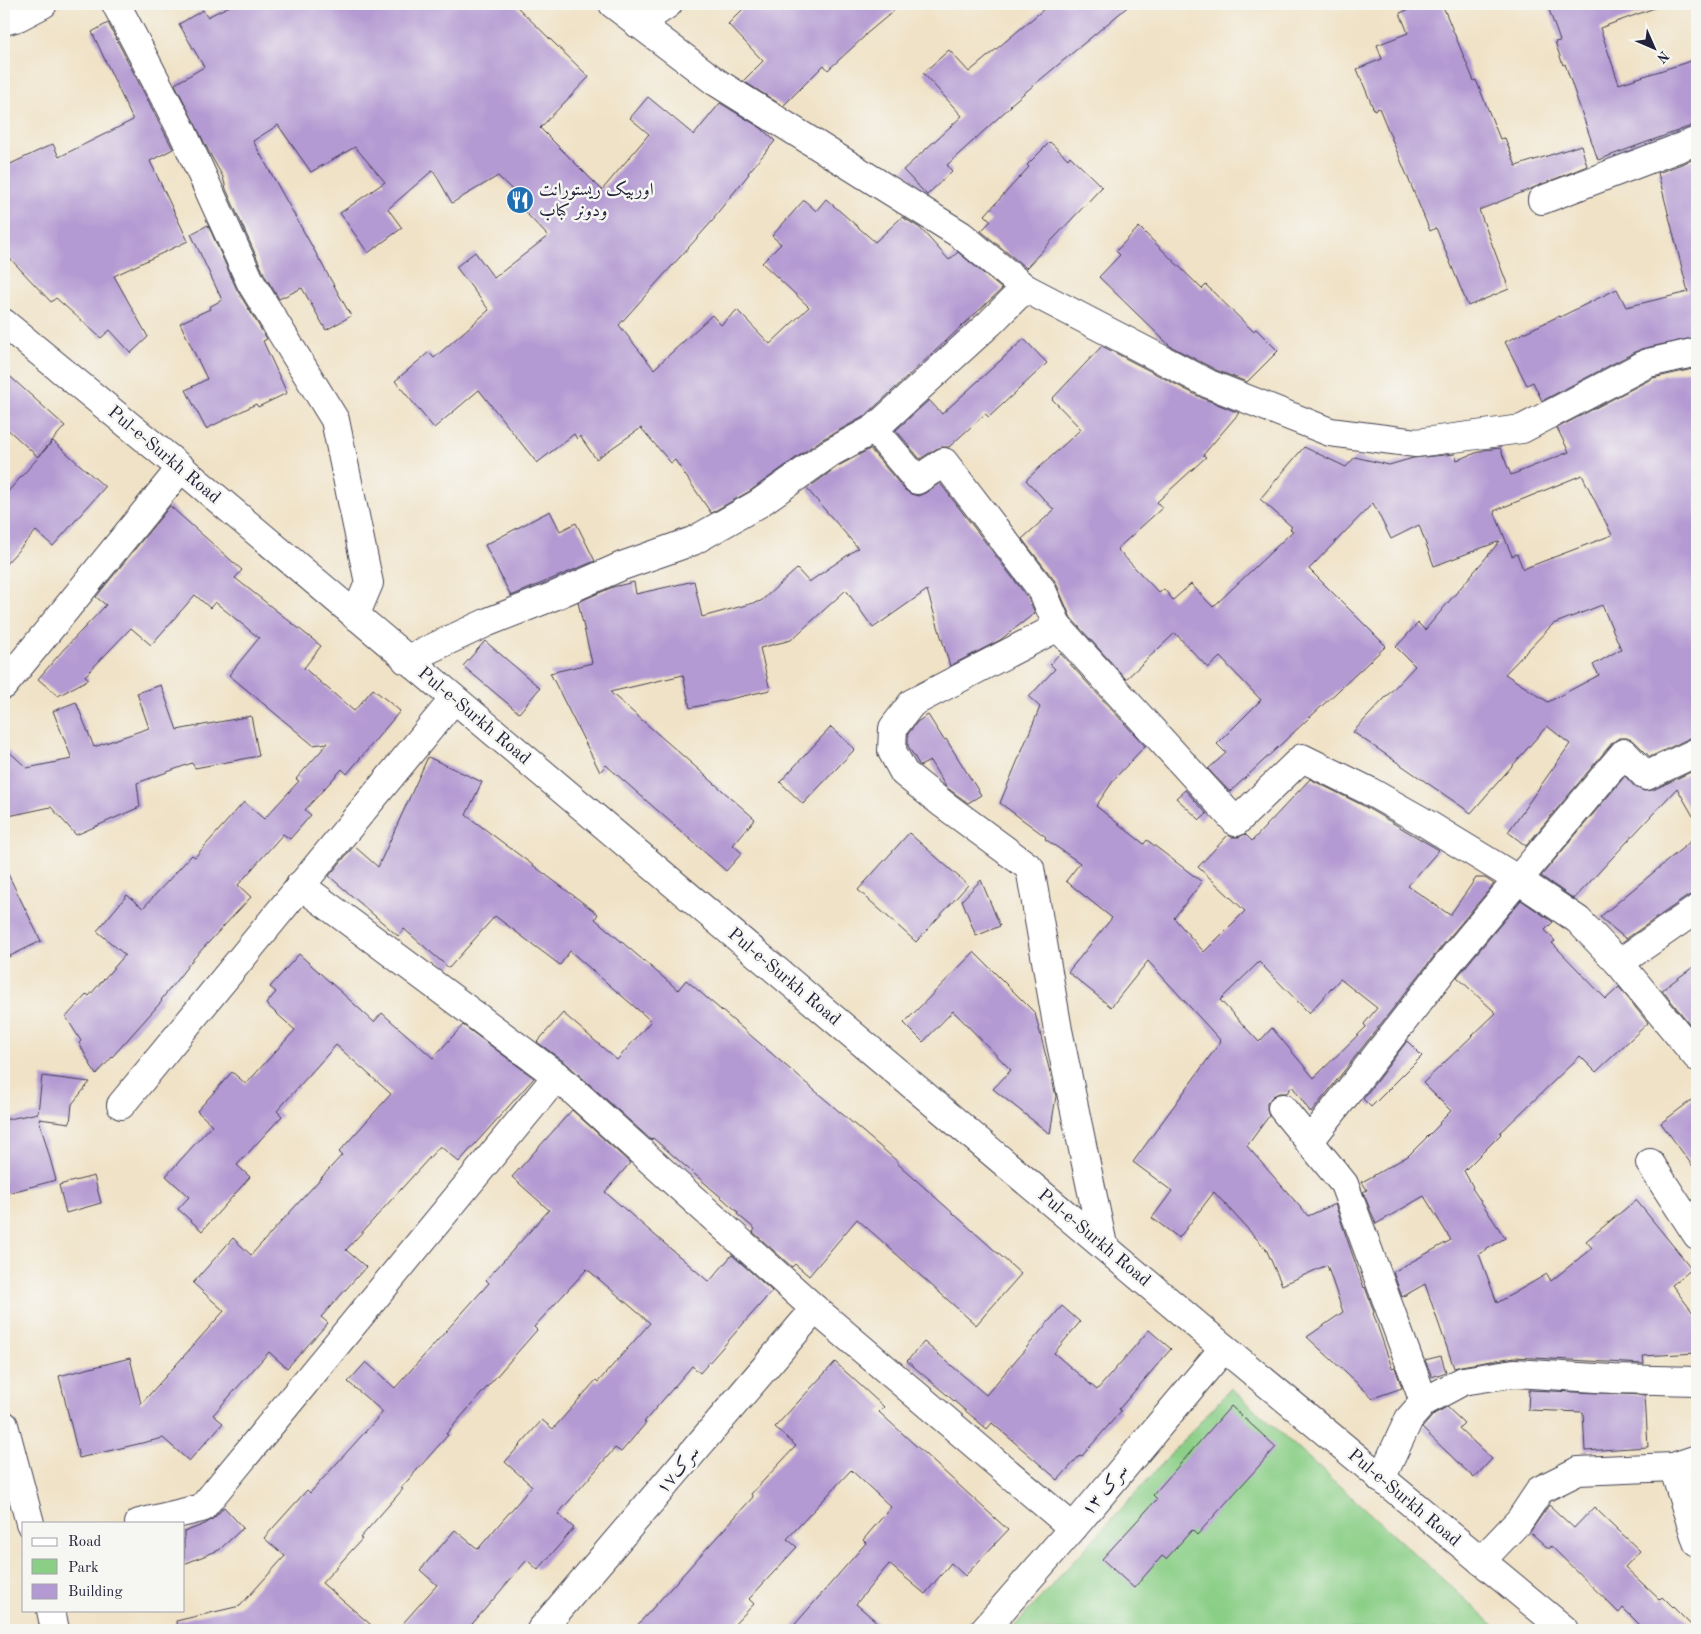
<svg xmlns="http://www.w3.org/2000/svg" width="1701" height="1634" viewBox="0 0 1701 1634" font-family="'Old Standard TT',Amiri,serif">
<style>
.green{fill:#8bcf87;stroke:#567861}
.building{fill:#b49ad2;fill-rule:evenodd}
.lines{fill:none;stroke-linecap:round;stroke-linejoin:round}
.minor-casing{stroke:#413f50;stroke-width:30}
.minor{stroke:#fff;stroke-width:28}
.labels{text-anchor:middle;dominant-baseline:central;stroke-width:5;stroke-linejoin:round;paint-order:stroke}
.poi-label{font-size:18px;fill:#22223b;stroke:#f6f6f2;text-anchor:start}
.street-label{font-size:18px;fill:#22223b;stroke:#f6f6f2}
</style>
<rect width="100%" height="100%" fill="#f6f6f2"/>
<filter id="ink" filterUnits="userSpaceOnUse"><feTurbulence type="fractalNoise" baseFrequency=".02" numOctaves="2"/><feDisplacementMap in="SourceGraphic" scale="10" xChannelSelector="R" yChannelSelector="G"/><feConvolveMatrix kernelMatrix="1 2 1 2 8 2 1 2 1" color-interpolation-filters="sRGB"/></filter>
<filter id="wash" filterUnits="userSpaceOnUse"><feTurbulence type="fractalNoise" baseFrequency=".0096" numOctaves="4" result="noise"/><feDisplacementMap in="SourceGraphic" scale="20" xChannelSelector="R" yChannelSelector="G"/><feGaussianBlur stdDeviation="1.12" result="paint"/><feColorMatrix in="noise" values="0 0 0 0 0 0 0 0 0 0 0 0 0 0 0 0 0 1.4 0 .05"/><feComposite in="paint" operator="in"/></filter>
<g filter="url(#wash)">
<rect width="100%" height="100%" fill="#f0e2c6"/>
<polygon class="green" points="1231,1388 1499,1630 1011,1630"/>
<g id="blocks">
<g class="building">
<polygon points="234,4 380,4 382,6 387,4 514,4 589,77 540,128 602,190 649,134 630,118 648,97 694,135 720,103 761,128 775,141 748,173 749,174 714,217 715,218 619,325 654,369 712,315 721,325 737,310 770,344 809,307 762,263 781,244 772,236 804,200 816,211 826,199 875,242 902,217 920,228 949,260 958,252 1002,289 865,416 821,440 750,491 711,513 675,460 671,463 641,428 596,459 580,436 577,439 574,434 537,463 479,390 434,428 395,381 429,352 434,358 489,310 456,267 475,252 494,278 548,236 525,212 530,207 498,176 452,203 433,170 388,209 402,228 368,253 340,213 385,182 355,147 311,172 278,125 253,141 351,316 326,330 302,288 279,299 265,276 226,189 223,177 210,154 175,84 204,67 179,24 203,10 207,17"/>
<polygon points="748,4 902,4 865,35 865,36 828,70 824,65 783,106 743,81 763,61 728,24"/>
<polygon points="1050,4 1131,4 1010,105 1011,106 947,165 952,171 927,195 903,170 962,116 923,73 949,50 969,72"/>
<polygon points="1423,4 1442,4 1474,81 1476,80 1500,139 1505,138 1516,166 1581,145 1587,166 1479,210 1509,289 1468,306 1436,228 1430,231 1379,108 1374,110 1357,69 1382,59 1377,45 1408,33 1400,13"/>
<polygon points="1547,4 1657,4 1657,7 1600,28 1619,84 1697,59 1697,126 1691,126 1598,160 1565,64 1563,65 1555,42 1560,41"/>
<polygon points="108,23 173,149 150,161 188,241 114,276 148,337 131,353 110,330 101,338 56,298 51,302 4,252 4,167 53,144 59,157 133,120 92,32"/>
<polygon points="1050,142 1068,159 1070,156 1102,187 1026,268 981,231 991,221 985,215 1029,167 1027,165"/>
<polygon points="1697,158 1697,337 1641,349 1542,401 1533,382 1527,385 1505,342 1559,316 1560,317 1617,289 1626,307 1688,292 1658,173"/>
<polygon points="208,225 237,290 267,339 263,341 287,393 258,407 256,404 206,429 186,390 207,379 180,323 210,309 209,307 222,300 191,234"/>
<polygon points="1139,227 1202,289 1206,285 1253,331 1256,329 1278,351 1247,382 1216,370 1170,346 1099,277 1120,255 1116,251"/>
<polygon points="1024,339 1047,363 989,417 985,414 949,447 942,447 936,449 920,459 896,430 929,400 942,414"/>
<path d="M1102,346L1202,398L1239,413L1203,455L1206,457L1157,502L1162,508L1117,549L1159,593L1164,589L1173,600L1191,584L1213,607L1293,531L1290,529L1292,527L1260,499L1304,447L1346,467L1355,457L1389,465L1413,458L1455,454L1457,460L1484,450L1500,448L1511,475L1569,452L1557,428L1653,378L1697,368V737L1690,738L1650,757L1635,742L1627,738H1619L1612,743L1526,846L1508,832L1570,744L1547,726L1471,813L1353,732L1415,666L1396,647L1418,623L1425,630L1500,541L1434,566L1419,525L1391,539L1373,503L1309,569L1386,646L1230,792L1208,769L1226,753L1217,744L1261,700L1220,657L1208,668L1175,633L1126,679L1071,618L1055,581L1022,539L1054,510L1026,480L1081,429L1052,399ZM1582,475L1612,535L1523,569L1517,554L1512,556L1494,511ZM1602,605L1621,649L1593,665L1599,675L1548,702L1505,674L1553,624Z"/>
<polygon points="4,371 65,426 38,457 4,426"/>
<polygon points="53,441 105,487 53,546 36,531 4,566 4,496"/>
<polygon points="870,449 905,490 911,494 918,496 925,493 940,483 1028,598 1035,613 1000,640 950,666 927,590 873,628 846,590 791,640 760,648 770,690 690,708 683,675 610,692 755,819 733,845 742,853 726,871 606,765 600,772 550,673 592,663 578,602 613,587 634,582 636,594 694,581 702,617 761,601 797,569 809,582 858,548 807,489 838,466"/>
<polygon points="170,506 242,570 235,578 321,646 304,668 354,711 373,689 400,711 347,774 342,769 305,810 311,815 290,839 283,834 238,885 251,897 194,958 161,1000 162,1001 96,1075 79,1043 81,1041 66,1017 87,994 89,996 125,955 97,931 127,895 143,908 192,855 195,857 244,802 264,819 299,781 296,779 328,743 313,745 229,675 259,638 215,602 210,608 195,595 151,645 131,628 85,676 89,679 58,696 38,679 63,650 106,605 96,597"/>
<polygon points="550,511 560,531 576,523 595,561 511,596 485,545"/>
<polygon points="485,641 540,688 519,713 463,666"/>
<path d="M1060,653L1145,746L1116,777L1096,806L1144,844L1147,840L1202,882L1174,918L1204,952L1245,911L1198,867L1228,835L1232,837H1239L1245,834L1252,841L1310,779L1362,805L1439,850L1408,886L1450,915L1476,878H1485L1494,884L1442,946L1311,1113L1292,1086L1287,1093H1279L1273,1096L1267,1103V1110L1269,1116L1247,1146L1308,1216L1335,1204L1364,1288L1365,1287L1374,1312L1373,1313L1392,1368L1395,1367L1402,1388L1373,1398L1307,1337L1343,1312L1327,1265L1282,1285L1266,1249L1214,1192L1179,1238L1152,1218L1172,1191L1133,1162L1221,1041L1148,961L1111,1007L1068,972L1112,918L1066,881L1080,863L1045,839L1046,837L1000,803L1040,707L1029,697L1055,669L1050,664ZM1259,962L1309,1013L1340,979L1377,1008L1364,1024L1366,1027L1314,1078L1272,1028L1259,1042L1220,1000Z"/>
<polygon points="161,685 177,730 251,716 259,756 195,768 192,763 137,783 140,807 76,835 51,807 4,817 4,747 27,768 72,759 53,711 76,702 94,747 149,728 137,693"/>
<polygon points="928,715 944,740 946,739 981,795 968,803 946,787 930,761 920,766 908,746 908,734 917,722"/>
<polygon points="831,727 855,749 803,804 780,782"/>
<polygon points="428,757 482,782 466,815 598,914 595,919 678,990 686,980 898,1162 897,1163 1021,1274 976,1325 857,1219 809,1276 795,1264 792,1267 753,1232 755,1229 737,1214 738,1212 653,1138 651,1140 567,1064 537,1042 563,1013 617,1060 651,1021 570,951 560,965 495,916 449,968 404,929 398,936 329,876 354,846 378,867"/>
<polygon points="1697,769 1697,823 1677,788 1574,899 1541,876 1625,776 1635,787 1644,791 1653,790"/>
<polygon points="1185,790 1207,814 1200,820 1176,798"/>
<polygon points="909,833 968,885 916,942 858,890"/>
<polygon points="1697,836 1697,894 1688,896 1626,939 1600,917"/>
<polygon points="4,866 41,941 4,959"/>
<polygon points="981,880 1000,926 976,936 962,900"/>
<polygon points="1521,900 1553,922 1545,930 1555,941 1552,943 1606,999 1619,987 1648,1023 1596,1072 1580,1056 1500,1133 1501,1134 1464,1171 1473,1187 1472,1188 1505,1238 1479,1254 1497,1303 1547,1274 1551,1281 1592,1248 1586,1241 1636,1200 1692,1269 1672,1285 1697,1318 1697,1353 1643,1356 1644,1364 1515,1357 1461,1366 1454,1368 1425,1284 1402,1297 1393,1272 1451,1240 1424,1196 1376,1224 1363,1192 1367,1190 1362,1182 1408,1156 1440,1124 1439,1123 1451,1111 1423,1083 1496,1013 1457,977"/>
<polygon points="974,952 1035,1013 1056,1096 1050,1134 993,1089 1011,1070 953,1011 923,1042 904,1023"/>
<polygon points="299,954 374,1022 382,1013 433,1058 463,1025 534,1078 459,1162 440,1146 346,1250 366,1267 321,1317 328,1323 287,1368 269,1352 213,1415 223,1423 189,1461 163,1438 79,1458 59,1376 130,1358 141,1404 224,1311 193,1283 233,1238 251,1255 342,1155 339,1152 391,1094 336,1045 277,1111 282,1116 237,1165 250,1177 202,1231 178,1209 189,1197 166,1176 212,1125 197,1111 232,1072 246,1084 295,1030 266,1004 276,992 270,987"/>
<polygon points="1697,964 1697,1033 1662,990"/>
<polygon points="1407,1041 1422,1056 1371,1107 1363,1099"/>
<polygon points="42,1076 90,1082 72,1104 70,1123 39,1119 56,1180 4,1194 4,1120 38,1113"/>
<polygon points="1697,1096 1697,1172 1661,1123"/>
<polygon points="572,1110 630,1163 605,1192 709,1282 732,1255 772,1291 700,1373 692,1366 644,1422 646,1423 621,1452 615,1448 558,1514 574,1528 538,1570 527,1560 467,1630 397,1630 437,1585 420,1570 455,1530 478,1549 532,1486 505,1462 542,1420 553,1429 596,1380 598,1382 650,1323 587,1269 534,1327 537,1330 446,1434 448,1435 401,1488 403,1489 360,1538 362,1539 322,1583 377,1630 177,1630 176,1621 240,1606 285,1556 264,1538 307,1490 310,1493 383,1412 348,1382 366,1362 395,1388 489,1283 486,1280 549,1210 512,1177"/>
<polygon points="94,1176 101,1203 66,1213 59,1185"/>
<polygon points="1062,1306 1080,1322 1054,1353 1097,1390 1149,1330 1171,1349 1119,1409 1121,1411 1082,1456 1080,1455 1058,1480 992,1423 987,1429 907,1361 924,1342 986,1395"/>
<polygon points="1441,1356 1446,1372 1432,1377 1425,1360"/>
<polygon points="835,1362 884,1407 879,1412 1008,1530 965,1576 951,1563 925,1594 889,1564 856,1604 886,1630 790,1630 866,1543 863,1540 891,1507 851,1470 787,1539 797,1547 749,1599 754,1604 729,1630 633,1630 753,1497 751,1494 796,1446 775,1427"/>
<polygon points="1529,1390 1645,1395 1648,1447 1585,1451 1583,1412 1528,1410"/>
<polygon points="1231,1406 1276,1447 1197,1535 1192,1530 1166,1559 1162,1556 1134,1588 1102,1559 1157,1499 1153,1495"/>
<polygon points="1447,1407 1464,1423 1459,1428 1492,1459 1474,1478 1422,1428 1434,1414"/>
<polygon points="1549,1505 1574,1528 1594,1507 1640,1551 1625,1567 1660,1600 1663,1597 1696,1630 1645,1630 1623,1608 1619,1613 1551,1546 1549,1549 1530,1532"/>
<polygon points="224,1507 243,1528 219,1550 184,1564 184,1532 205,1524 214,1518"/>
</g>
</g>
</g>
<g filter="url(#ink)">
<use href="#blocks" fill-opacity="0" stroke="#413f50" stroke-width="1"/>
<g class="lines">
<g class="minor-casing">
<g id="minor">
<polyline points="116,4 183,133 251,283 335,420 369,583 355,616"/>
<polyline points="613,4 716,82 961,235 1025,288 1209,384 1330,432 1416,443 1522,429 1648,363 1697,352"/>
<polyline points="4,21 18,17 43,4"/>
<polyline points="638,24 668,4"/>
<polyline points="1542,200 1697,141"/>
<polyline points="4,323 181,468 1224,1348 1565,1630"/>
<polyline points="874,429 917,480 944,462 1042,590 1058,627 1236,822 1302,758 1369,791 1422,821 1517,879 1578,920 1619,963 1697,1057"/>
<polyline points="1058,627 912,703 893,728 892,751 904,773 943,804 1030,868 1058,1030 1103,1245"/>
<polyline points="406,660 488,622 554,596 622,566 693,541 758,504 830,453 874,429 990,323 1025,288"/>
<polyline points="4,685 181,468"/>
<polyline points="300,885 557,1076 815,1309 1073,1528"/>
<polyline points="1619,963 1697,909"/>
<polyline points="121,1105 454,699"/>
<polyline points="1282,1108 1344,1184 1424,1402"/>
<polyline points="1309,1142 1454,956 1624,753 1646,776 1697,752"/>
<polyline points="1650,1163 1697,1235"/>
<polyline points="4,1425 30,1523"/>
<polyline points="1673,1467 1697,1542"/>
<polyline points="1381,1479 1409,1419 1424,1402 1463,1381 1514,1373 1613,1379 1697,1381"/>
<polyline points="139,1523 202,1508 557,1076"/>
<polyline points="1481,1561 1520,1520 1540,1490 1578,1471 1673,1467 1697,1459"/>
<polyline points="51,1610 55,1630"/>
<polyline points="541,1630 815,1309"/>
<polyline points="984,1630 1073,1528 1224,1348"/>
</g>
</g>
<use href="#minor" class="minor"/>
</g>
</g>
<defs>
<g id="restaurant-disc" transform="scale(1.4375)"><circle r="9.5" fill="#1f6fb2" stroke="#f6f6f2"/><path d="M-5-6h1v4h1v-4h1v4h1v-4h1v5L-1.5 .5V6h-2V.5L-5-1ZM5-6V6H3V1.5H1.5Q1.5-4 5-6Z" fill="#fff"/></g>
</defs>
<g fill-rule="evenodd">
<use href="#restaurant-disc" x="520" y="200"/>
</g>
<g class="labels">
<g class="poi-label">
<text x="539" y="190">اوربیک ریستورانت<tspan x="539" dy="21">ودونر کباب</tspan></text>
</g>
<g class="street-label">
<text transform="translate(164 455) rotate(40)">Pul-e-Surkh Road</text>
<text transform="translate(474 716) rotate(40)">Pul-e-Surkh Road</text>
<text transform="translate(784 977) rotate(40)">Pul-e-Surkh Road</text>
<text transform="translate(1094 1238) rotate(40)">Pul-e-Surkh Road</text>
<text transform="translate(678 1470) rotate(-50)">سرک۱۷</text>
<text transform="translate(1105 1490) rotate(-50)">سرک ۱۳</text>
<text transform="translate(1404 1498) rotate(40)">Pul-e-Surkh Road</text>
</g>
</g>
<rect width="1701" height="1634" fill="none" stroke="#f6f6f2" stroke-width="20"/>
<rect x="22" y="1522" width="162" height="90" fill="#f6f6f2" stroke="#a1a1a9"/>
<rect x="32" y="1538" width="25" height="8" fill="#ffffff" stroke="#a1a1a9"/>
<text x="68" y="1546" font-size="15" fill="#22223b">Road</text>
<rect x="32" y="1559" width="25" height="15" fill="#8bcf87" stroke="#a1a1a9"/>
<text x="68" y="1572" font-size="15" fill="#22223b">Park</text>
<rect x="32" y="1584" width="25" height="15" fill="#b49ad2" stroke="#a1a1a9"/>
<text x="68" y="1596" font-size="15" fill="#22223b">Building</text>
<g transform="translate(1654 48) rotate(135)" stroke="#f6f6f2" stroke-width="4" paint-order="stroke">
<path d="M0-4L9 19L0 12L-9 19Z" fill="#22223b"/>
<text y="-8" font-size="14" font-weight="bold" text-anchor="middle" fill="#22223b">N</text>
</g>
</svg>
